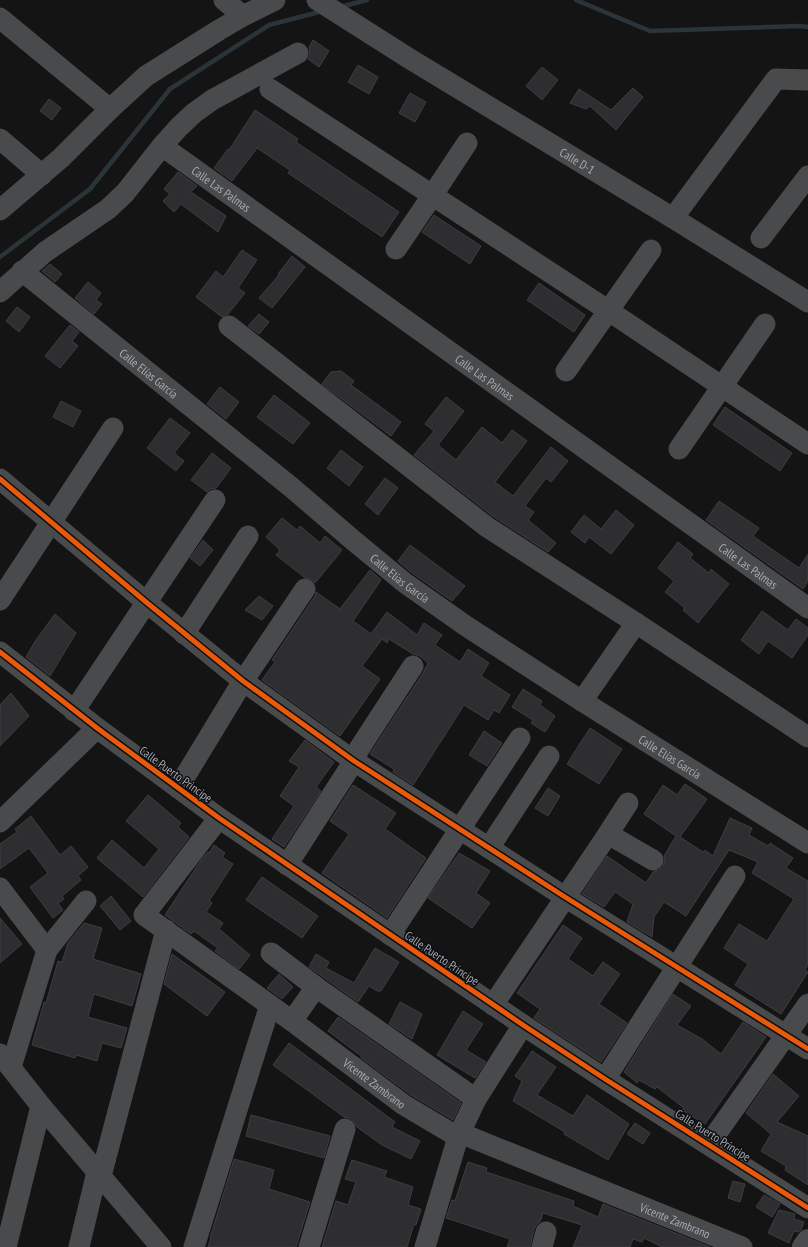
<svg xmlns="http://www.w3.org/2000/svg" width="808" height="1247" viewBox="0 0 808 1247" font-family="'PT Sans Narrow',sans-serif">
<style>
.lines{fill:none;stroke-linecap:round;stroke-linejoin:round}
.stream{stroke:#2b3438;stroke-width:4.5}
.building{fill:#2e2e30;stroke:#3c3e40}
.minor{stroke:#484a4c;stroke-width:21}
.major{stroke:#4b4c4e;stroke-width:22}
.cycleway-casing{stroke:#0e0e10;stroke-width:8}
.cycleway{stroke:#e8590c;stroke-width:5}
.labels{text-anchor:middle;dominant-baseline:central;stroke-width:3;stroke-linejoin:round;paint-order:stroke}
.street-label{font-size:12px;fill:#a6acb4;stroke:#0e0e10}
</style>
<rect width="100%" height="100%" fill="#141414"/>
<g class="lines">
<g class="stream">
<polyline points="576,0 650,31 799,26 808,27"/>
<polyline points="340,7 367,0"/>
<polyline points="0,257 90,189 170,89 269,25 323,11"/>
</g>
</g>
<g class="building">
<polygon points="313,40 329,51 319,67 308,59 310,54 309,47"/>
<polygon points="358,65 378,77 369,94 348,82"/>
<polygon points="542,67 558,80 542,100 526,86"/>
<polygon points="633,88 643,97 616,130 590,106 586,109 570,103 579,89 611,110"/>
<polygon points="410,93 426,102 415,122 399,113"/>
<polygon points="49,99 61,108 52,120 40,111"/>
<polygon points="255,110 298,139 296,142 399,212 382,237 288,173 290,170 257,148 232,181 214,168 228,149 229,150"/>
<polygon points="178,172 197,186 191,192 226,216 218,232 181,204 174,212 163,201 170,194 164,189"/>
<polygon points="434,215 481,246 470,264 422,232"/>
<polygon points="242,250 257,260 238,288 245,293 228,314 222,317 196,297 216,271 223,277"/>
<polygon points="292,256 305,267 272,308 259,298 279,275 278,274"/>
<polygon points="50,264 62,274 55,282 42,271"/>
<polygon points="88,282 101,293 96,300 102,304 94,314 75,298"/>
<polygon points="539,283 585,315 574,332 527,300"/>
<polygon points="17,307 30,317 19,332 6,321"/>
<polygon points="259,314 269,322 259,334 248,326"/>
<polygon points="70,325 79,332 72,341 78,346 60,368 45,356"/>
<polygon points="341,371 354,381 351,385 401,422 391,436 322,384 331,372"/>
<polygon points="220,387 239,402 226,419 207,404"/>
<polygon points="274,395 310,423 293,444 257,417"/>
<polygon points="446,397 464,411 438,445 456,460 482,427 502,443 512,430 527,441 495,482 513,496 551,447 568,461 551,482 546,478 525,506 534,512 528,520 556,543 548,552 494,517 414,455 434,431 425,424"/>
<polygon points="61,401 81,411 73,427 53,417"/>
<polygon points="725,407 792,453 780,471 713,425"/>
<polygon points="170,418 190,433 174,453 184,461 176,471 147,448"/>
<polygon points="341,450 363,467 349,486 327,468"/>
<polygon points="212,453 231,468 216,488 210,489 207,492 191,480"/>
<polygon points="385,478 398,488 378,515 365,504"/>
<polygon points="719,501 759,528 753,536 799,568 808,554 808,581 803,589 706,520"/>
<polygon points="616,510 634,525 611,554 589,537 585,543 571,532 584,515 601,529"/>
<polygon points="282,518 297,530 300,526 320,543 325,536 342,550 315,583 311,579 304,577 276,555 280,550 266,537"/>
<polygon points="203,540 213,550 200,566 190,558"/>
<polygon points="678,542 693,554 690,558 709,573 711,569 729,584 698,623 683,610 685,608 665,592 674,581 658,568"/>
<polygon points="410,545 465,586 452,601 412,573 398,561"/>
<polygon points="370,570 381,580 353,621 371,634 387,612 417,635 424,623 442,635 435,645 460,662 468,649 489,663 481,676 510,695 499,713 494,710 488,720 464,705 413,785 393,772 394,769 370,754 423,673 428,663 420,656 413,654 389,639 387,643 382,639 362,666 380,679 340,736 262,680 275,662 272,660 315,596 316,592 340,609"/>
<polygon points="259,596 273,606 262,620 245,610"/>
<polygon points="762,611 788,630 796,619 808,628 808,635 792,658 768,641 759,654 741,640"/>
<polygon points="55,614 76,633 50,676 26,657 36,640"/>
<polygon points="523,689 542,701 540,705 555,716 545,732 531,723 533,720 512,707"/>
<polygon points="11,693 29,716 0,746 0,705"/>
<polygon points="590,728 622,749 599,784 567,764"/>
<polygon points="484,731 502,743 487,766 469,755"/>
<polygon points="305,740 334,762 316,787 321,791 284,847 272,839 294,806 280,796 299,767 289,761"/>
<polygon points="685,784 707,799 680,837 703,852 705,850 713,856 730,818 752,828 749,835 768,846 770,843 793,858 786,868 808,881 808,965 805,970 808,972 781,1014 735,985 748,964 724,948 739,924 767,941 794,899 752,873 758,862 729,850 686,916 664,902 654,917 652,937 627,922 633,904 615,892 604,907 582,894 607,856 646,883 653,872 659,870 663,866 665,860 664,856 676,836 644,814 663,785 677,795"/>
<polygon points="353,785 396,813 385,829 426,858 387,918 322,873 349,834 330,821"/>
<polygon points="548,788 560,796 548,816 535,808"/>
<polygon points="148,795 181,823 178,827 189,837 143,897 97,858 112,840 144,868 159,849 126,821"/>
<polygon points="31,816 60,855 71,846 88,867 78,876 81,880 62,896 64,899 58,903 63,910 53,918 30,887 48,873 29,848 0,869 0,844 17,832 15,829"/>
<polygon points="214,845 225,853 222,857 233,864 209,901 212,903 206,912 223,923 219,929 250,955 239,969 215,951 218,948 194,931 191,934 165,915 201,860 208,852 209,853"/>
<polygon points="459,853 490,871 476,893 490,903 472,928 428,898"/>
<polygon points="262,877 318,916 302,938 246,900"/>
<polygon points="111,896 131,921 120,930 100,906"/>
<polygon points="0,918 22,944 0,963"/>
<polygon points="84,923 102,928 93,959 141,974 132,1006 94,994 88,1017 127,1028 121,1048 102,1043 97,1061 76,1055 75,1058 32,1045 44,1002 46,1003 58,961 62,962 68,943"/>
<polygon points="563,925 582,938 568,959 593,976 603,962 620,974 599,1004 627,1023 601,1062 534,1018 540,1009 517,993"/>
<polygon points="375,948 399,962 381,991 377,991 369,986 358,1002 309,967 316,954 329,962 326,968 354,983"/>
<polygon points="172,954 225,992 207,1016 164,984"/>
<polygon points="279,974 293,987 282,999 267,988"/>
<polygon points="673,994 691,1006 677,1025 702,1039 721,1054 743,1022 766,1037 705,1124 682,1110 684,1108 657,1087 655,1089 639,1080 637,1083 624,1072"/>
<polygon points="400,1002 422,1014 412,1039 389,1024"/>
<polygon points="463,1011 483,1024 466,1050 486,1062 475,1078 437,1055"/>
<polygon points="338,1017 461,1103 453,1120 411,1095 361,1058 361,1056 328,1031"/>
<polygon points="289,1043 395,1122 392,1127 420,1141 411,1159 382,1145 357,1127 353,1121 349,1118 344,1117 273,1065"/>
<polygon points="532,1051 556,1067 537,1095 573,1116 587,1095 629,1124 608,1160 564,1134 565,1132 513,1101 522,1081 515,1076"/>
<polygon points="773,1074 799,1096 777,1122 808,1136 808,1185 785,1170 786,1166 761,1151 771,1134 746,1113"/>
<polygon points="251,1115 330,1136 324,1158 246,1136"/>
<polygon points="635,1123 650,1133 643,1144 627,1134"/>
<polygon points="234,1159 274,1170 269,1189 310,1202 296,1247 208,1247 211,1238 210,1238"/>
<polygon points="352,1160 387,1171 384,1177 413,1187 408,1205 421,1209 416,1225 414,1224 407,1247 322,1247 336,1201 348,1205 356,1182 345,1179"/>
<polygon points="468,1162 487,1168 486,1172 574,1201 573,1206 598,1217 603,1204 710,1247 662,1247 644,1238 642,1242 633,1239 630,1247 573,1247 582,1225 543,1213 540,1222 537,1224 534,1229 530,1247 507,1247 510,1239 446,1218 452,1200 455,1201"/>
<polygon points="733,1181 745,1184 740,1202 728,1198"/>
<polygon points="764,1195 780,1204 772,1217 756,1207"/>
<polygon points="779,1210 795,1214 794,1219 804,1222 801,1230 798,1232 794,1231 789,1243 768,1233"/>
</g>
<g class="lines">
<g class="minor">
<polyline points="224,0 243,16"/>
<path id="s1" d="M317,0L410,59L673,218L808,302"/>
<polyline points="0,18 110,109"/>
<polyline points="270,89 609,311 808,444"/>
<polyline points="0,139 42,175"/>
<path id="s2" d="M162,146L808,608"/>
<polyline points="0,210 61,158 110,109 146,76 219,30 243,16 275,0"/>
<polyline points="673,218 776,79 808,80"/>
<polyline points="761,238 808,176"/>
<polyline points="396,249 432,196 467,143"/>
<path id="s3" d="M22,271L291,487L354,541L405,583L466,626L582,701L808,843"/>
<polyline points="0,292 45,252 108,209 125,193 162,146 179,127 194,113 212,100 298,53"/>
<polyline points="229,326 487,527 636,623 808,737"/>
<polyline points="566,371 651,250"/>
<polyline points="679,449 765,324"/>
<polyline points="0,479 146,602 243,681 354,761 565,897 808,1049"/>
<polyline points="0,600 113,428"/>
<polyline points="184,634 248,536"/>
<polyline points="0,652 97,728 219,818 523,1025 605,1079 808,1208"/>
<polyline points="582,701 636,623"/>
<polyline points="74,711 215,500"/>
<polyline points="178,788 243,681 305,589"/>
<path id="s4" d="M219,818L144,915L292,1021L404,1105L458,1137L460,1133L742,1247"/>
<polyline points="0,822 97,728"/>
<polyline points="608,834 628,803"/>
<polyline points="489,848 549,756"/>
<polyline points="287,865 354,761 359,749 413,666"/>
<polyline points="0,888 47,950"/>
<polyline points="390,935 520,738"/>
<polyline points="271,953 316,987"/>
<polyline points="493,1005 608,834 653,860"/>
<polyline points="292,1021 316,987 476,1099"/>
<polyline points="0,1054 41,1106 161,1247"/>
<polyline points="11,1067 47,950 86,901"/>
<polyline points="605,1079 735,876"/>
<polyline points="709,1144 808,1004"/>
<polyline points="6,1247 41,1106"/>
<polyline points="79,1247 97,1172 101,1176 166,930"/>
<polyline points="194,1247 270,1005"/>
<polyline points="309,1247 345,1129"/>
<polyline points="425,1247 458,1137 476,1099 523,1025"/>
<polyline points="542,1247 546,1232"/>
</g>
<polyline class="major" points="803,1247 808,1240"/>
<g class="cycleway-casing">
<g id="cycleway">
<polyline points="0,479 146,602 243,681 354,761 565,897 808,1049"/>
<polyline points="0,652 97,728 219,818 523,1025 605,1079 808,1208"/>
</g>
</g>
<use href="#cycleway" class="cycleway"/>
</g>
<g class="labels">
<g class="street-label">
<text stroke="none"><textPath href="#s1" startOffset="306">Calle D-1</textPath></text>
<text stroke="none"><textPath href="#s2" startOffset="73">Calle Las Palmas</textPath></text>
<text stroke="none"><textPath href="#s3" startOffset="163">Calle Elías García</textPath></text>
<text stroke="none"><textPath href="#s2" startOffset="397">Calle Las Palmas</textPath></text>
<text stroke="none"><textPath href="#s2" startOffset="721">Calle Las Palmas</textPath></text>
<text stroke="none"><textPath href="#s3" startOffset="487">Calle Elías García</textPath></text>
<text stroke="none"><textPath href="#s3" startOffset="811">Calle Elías García</textPath></text>
<text transform="translate(176 774) rotate(36)">Calle Puerto Principe</text>
<text transform="translate(442 958) rotate(34)">Calle Puerto Principe</text>
<text stroke="none"><textPath href="#s4" startOffset="408">Vicente Zambrano</textPath></text>
<text transform="translate(713 1135) rotate(32)">Calle Puerto Principe</text>
<text stroke="none"><textPath href="#s4" startOffset="744">Vicente Zambrano</textPath></text>
</g>
</g>
</svg>
